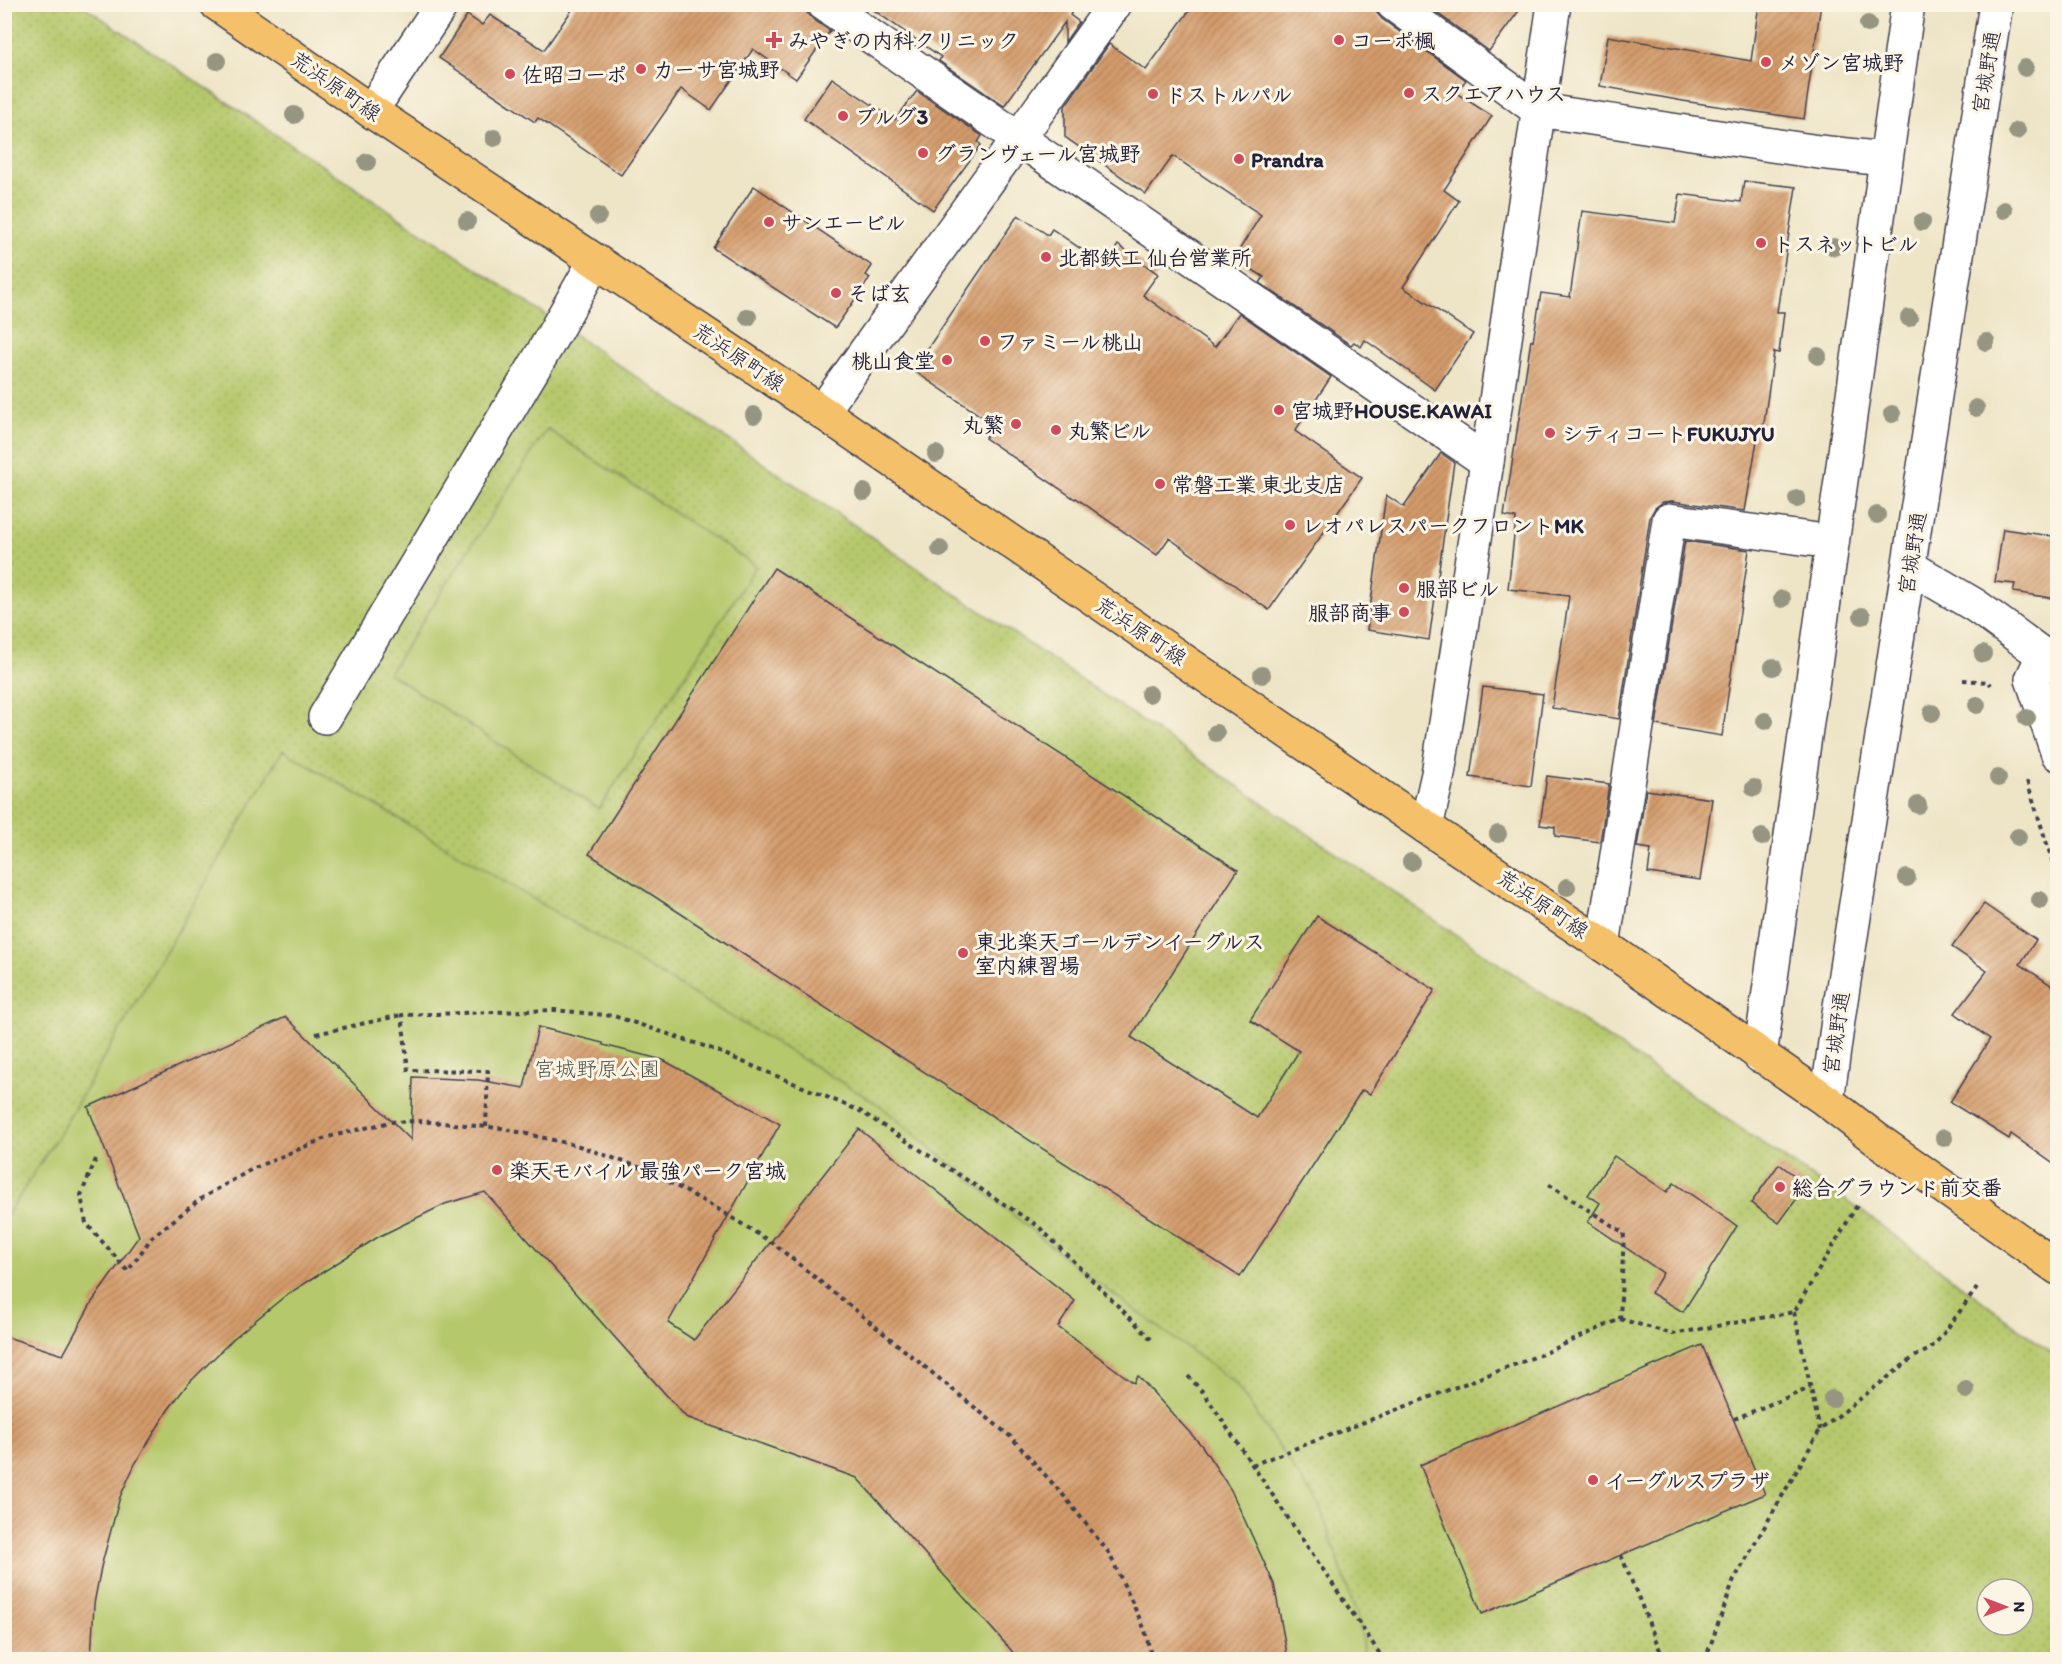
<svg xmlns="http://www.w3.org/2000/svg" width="2062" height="1664" viewBox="0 0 2062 1664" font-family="Itim,'Klee One',sans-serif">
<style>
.grass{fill:url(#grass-dots);stroke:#6c7554;stroke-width:1.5;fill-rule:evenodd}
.garden{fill:#b5c86c;stroke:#6c7554;stroke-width:1.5}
.building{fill:url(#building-hatch)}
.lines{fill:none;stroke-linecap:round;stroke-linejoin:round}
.minor-casing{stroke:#413f50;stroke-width:36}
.major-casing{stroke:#413f50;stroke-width:36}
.path{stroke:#413f50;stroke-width:4;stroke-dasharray:4.5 4.5;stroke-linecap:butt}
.minor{stroke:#fff;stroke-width:33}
.major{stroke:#f4c16a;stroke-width:33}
.tree{fill:#969582}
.poi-dot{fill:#d1495b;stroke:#fcf5e5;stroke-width:2}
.labels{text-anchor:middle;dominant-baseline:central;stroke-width:6;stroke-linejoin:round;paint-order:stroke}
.poi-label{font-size:21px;font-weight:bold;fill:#22223b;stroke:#fcf5e5;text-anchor:start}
.street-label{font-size:21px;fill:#22223b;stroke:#fcf5e5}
.park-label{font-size:21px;fill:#4e544a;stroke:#fcf5e5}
</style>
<defs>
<pattern id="grass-dots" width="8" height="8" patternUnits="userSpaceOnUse" patternTransform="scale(1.5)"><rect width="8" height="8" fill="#b5c86c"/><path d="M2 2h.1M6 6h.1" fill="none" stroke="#9bac5e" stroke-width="1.8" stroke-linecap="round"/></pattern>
<pattern id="building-hatch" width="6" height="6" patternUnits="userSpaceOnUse" patternTransform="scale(1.5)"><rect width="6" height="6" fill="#d49b6b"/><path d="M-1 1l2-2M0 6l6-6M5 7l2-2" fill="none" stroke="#ac7e59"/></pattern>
</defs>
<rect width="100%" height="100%" fill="#fcf5e5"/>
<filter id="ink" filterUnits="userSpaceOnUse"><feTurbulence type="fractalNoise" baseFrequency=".0167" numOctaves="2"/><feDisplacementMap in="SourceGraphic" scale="12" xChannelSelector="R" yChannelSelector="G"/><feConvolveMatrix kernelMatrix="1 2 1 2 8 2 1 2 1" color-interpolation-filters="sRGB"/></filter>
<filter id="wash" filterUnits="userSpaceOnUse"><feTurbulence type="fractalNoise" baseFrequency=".008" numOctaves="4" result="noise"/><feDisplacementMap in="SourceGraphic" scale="24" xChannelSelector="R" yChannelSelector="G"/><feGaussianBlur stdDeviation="1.35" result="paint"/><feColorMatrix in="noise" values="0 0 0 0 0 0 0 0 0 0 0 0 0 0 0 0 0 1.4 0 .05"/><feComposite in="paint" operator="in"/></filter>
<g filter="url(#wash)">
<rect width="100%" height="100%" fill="#eee5c7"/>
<path class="grass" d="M5,5H82L544,314L1859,1209L2057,1357V1659L5,1660ZM1987,1589H2023V1625H1987Z"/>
<g class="garden">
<polygon points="547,429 756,566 599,809 389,673"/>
<polygon points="283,750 878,1104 1083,1272 1235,1383 1320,1507 1360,1625 1364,1659 5,1659 4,1220 67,1121"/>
</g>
<g id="blocks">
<g class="building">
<polygon points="576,4 806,4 807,13 813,19 830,31 796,79 753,49 711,110 681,89 621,175 538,118 535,122 439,58 467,15 482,25 490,15 544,50"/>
<polygon points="865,4 1077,4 1070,15 1079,22 1065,42 1065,22 1004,106 939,61 941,57"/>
<polygon points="1194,4 1375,4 1376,12 1382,19 1466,80 1456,93 1492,116 1444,190 1459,201 1403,287 1473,334 1435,390 1365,340 1361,347 1354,342 1351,345 1260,283 1264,277 1234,258 1261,215 1173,156 1146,194 1065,137 1065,106 1109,44 1146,70"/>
<polygon points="1425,4 1524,4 1489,51"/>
<polygon points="1759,4 1821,4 1804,119 1683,101 1600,86 1608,36 1751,61"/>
<polygon points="832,78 895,120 917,91 982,136 978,142 981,145 933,210 804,119"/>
<polygon points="1744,181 1796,187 1777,312 1784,312 1779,353 1774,352 1763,430 1759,429 1745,511 1672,501 1663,502 1655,508 1650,517 1619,719 1552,708 1569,596 1508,589 1516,518 1504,516 1531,340 1533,341 1541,293 1570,297 1582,211 1675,223 1680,194 1741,202"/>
<polygon points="754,186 872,266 866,275 870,278 835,328 713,248"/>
<polygon points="1018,215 1048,235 1052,229 1104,265 1118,245 1158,274 1143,295 1215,347 1239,313 1331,377 1295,431 1362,478 1269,610 1169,538 1157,555 1076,498 1075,499 985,438 994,425 913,370"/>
<polygon points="1441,453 1454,462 1429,640 1367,630 1386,495 1404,507"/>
<polygon points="2003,529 2058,537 2058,599 2013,592 2015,584 1995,582"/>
<polygon points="1685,541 1749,550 1722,736 1656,725"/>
<polygon points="774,568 1238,870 1131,1037 1257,1118 1299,1051 1250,1020 1317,916 1435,990 1370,1094 1362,1090 1240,1277 589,854"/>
<polygon points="1483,687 1543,694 1531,786 1470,777"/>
<polygon points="1547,776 1609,784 1600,842 1555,836 1555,827 1540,825"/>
<polygon points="1646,790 1712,799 1700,880 1648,873 1651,849 1637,847"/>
<polygon points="1984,904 2036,940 2020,964 2058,990 2058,1167 2011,1134 2009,1139 1950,1102 1990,1039 1955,1013 1987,971 1952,947"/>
<polygon points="286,1017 411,1140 413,1077 478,1080 524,1088 538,1027 603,1043 603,1045 663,1060 780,1124 668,1323 694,1340 859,1129 1075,1301 1058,1327 1134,1383 1138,1376 1202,1446 1231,1490 1274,1584 1288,1659 1017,1659 1011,1650 857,1478 686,1417 485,1192 445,1204 378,1237 285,1296 234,1338 187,1385 168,1410 135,1464 120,1497 101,1567 94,1604 91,1659 4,1659 4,1336 63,1355 92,1302 139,1236 88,1107"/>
<polygon points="1614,1156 1667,1192 1674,1183 1737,1226 1683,1312 1651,1293 1663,1273 1588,1222 1600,1203 1588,1195"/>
<polygon points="1779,1164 1807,1185 1779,1223 1751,1203"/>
<polygon points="1702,1345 1765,1494 1482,1614 1420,1465"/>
</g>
</g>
</g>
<g filter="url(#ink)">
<use href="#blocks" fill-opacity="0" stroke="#413f50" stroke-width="1.5"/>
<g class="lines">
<g class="minor-casing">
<g id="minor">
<polyline points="824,4 1487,462"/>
<polyline points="1393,4 1538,110 1819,152 1885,159"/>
<polyline points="371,111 442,4"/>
<polyline points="822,412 1115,4"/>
<polyline points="1910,567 1976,606 2058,666"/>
<polyline points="2043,656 2032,679 2058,754"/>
<polyline points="325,717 545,349 595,261"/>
<polyline points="1426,827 1438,774 1487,462 1554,4"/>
<polyline points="1603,945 1669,520 1832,542"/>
<polyline points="1760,1056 1908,4"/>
<polyline points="1827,1101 1839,1013 1996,4"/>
</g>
</g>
<g class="major-casing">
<polyline id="major" points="217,4 371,111 822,412 1426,827 1603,945 1827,1101 1876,1139 2058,1268"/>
</g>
<g class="path">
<polyline points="1963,680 1989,682 1991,685"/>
<polyline points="2027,781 2058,879"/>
<polyline points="316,1034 402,1015"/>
<polyline points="486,1127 488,1071 408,1070 402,1015 555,1010 614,1016 710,1048 860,1111 1038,1226 1153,1341"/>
<polyline points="96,1159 81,1195 86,1223 128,1271 152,1237 202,1198 254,1168 328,1137 390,1122 418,1121 501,1128 579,1146 647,1170 718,1209 774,1244 1011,1437 1064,1496 1109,1553 1145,1630 1152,1660"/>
<polyline points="1794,1312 1820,1430"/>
<polyline points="1620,1319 1673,1334 1794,1312 1859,1202"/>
<polyline points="1188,1376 1203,1392 1384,1660"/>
<polyline points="1734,1419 1810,1388"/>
<polyline points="1252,1465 1545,1353 1620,1319 1624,1233 1548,1184"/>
<polyline points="1621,1555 1664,1660"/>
<polyline points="1705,1660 1734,1580 1820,1430 1914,1357 1930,1349 1941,1337 1977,1288"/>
</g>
<use href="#minor" class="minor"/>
<use href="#major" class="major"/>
</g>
<g class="tree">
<circle cx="1868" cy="24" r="9"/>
<circle cx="217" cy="61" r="9"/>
<circle cx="2025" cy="68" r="9"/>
<circle cx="294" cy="115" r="9"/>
<circle cx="2017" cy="131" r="9"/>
<circle cx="494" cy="138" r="9"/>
<circle cx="367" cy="162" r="9"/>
<circle cx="2004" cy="210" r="9"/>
<circle cx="598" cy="216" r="9"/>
<circle cx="467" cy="221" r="9"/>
<circle cx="1922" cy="222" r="9"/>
<circle cx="1834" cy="247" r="9"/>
<circle cx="748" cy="317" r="9"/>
<circle cx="1909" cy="318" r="9"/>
<circle cx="1986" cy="342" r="9"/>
<circle cx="1818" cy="356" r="9"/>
<circle cx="1976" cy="408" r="9"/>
<circle cx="1892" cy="414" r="9"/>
<circle cx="754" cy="415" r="9"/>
<circle cx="936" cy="454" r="9"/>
<circle cx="864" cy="492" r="9"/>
<circle cx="1797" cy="499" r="9"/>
<circle cx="1877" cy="515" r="9"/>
<circle cx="940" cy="549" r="9"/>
<circle cx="1782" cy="599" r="9"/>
<circle cx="1862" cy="616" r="9"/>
<circle cx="1983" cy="654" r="9"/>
<circle cx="1773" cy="667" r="9"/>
<circle cx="1262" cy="675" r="9"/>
<circle cx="1149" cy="694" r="9"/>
<circle cx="1977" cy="705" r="9"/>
<circle cx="1932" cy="713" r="9"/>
<circle cx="2027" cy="718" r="9"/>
<circle cx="1765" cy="721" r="9"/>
<circle cx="1216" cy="733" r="9"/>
<circle cx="1998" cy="778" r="9"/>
<circle cx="1754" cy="788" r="9"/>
<circle cx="1918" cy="805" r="9"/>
<circle cx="1498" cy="834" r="9"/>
<circle cx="1762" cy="837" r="9"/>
<circle cx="2018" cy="837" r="9"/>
<circle cx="1411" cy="862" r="9"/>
<circle cx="1907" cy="878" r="9"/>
<circle cx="1567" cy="887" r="9"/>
<circle cx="2040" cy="900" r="9"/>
<circle cx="1944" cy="1138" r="9"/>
<circle cx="1966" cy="1390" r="9"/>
<circle cx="1832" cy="1399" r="9"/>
</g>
</g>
<g class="poi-dot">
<path d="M771 31h6v6h6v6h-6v6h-6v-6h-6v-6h6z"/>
<circle cx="1339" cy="40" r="6"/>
<circle cx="1766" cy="62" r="6"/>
<circle cx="641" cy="69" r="6"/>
<circle cx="510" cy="74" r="6"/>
<circle cx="1409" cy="93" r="6"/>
<circle cx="1153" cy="94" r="6"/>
<circle cx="843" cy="116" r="6"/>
<circle cx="923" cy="153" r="6"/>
<circle cx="1239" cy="159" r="6"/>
<circle cx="769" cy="222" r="6"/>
<circle cx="1761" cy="243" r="6"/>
<circle cx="1046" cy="257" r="6"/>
<circle cx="836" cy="293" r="6"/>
<circle cx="985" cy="341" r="6"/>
<circle cx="947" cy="360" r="6"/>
<circle cx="1279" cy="410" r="6"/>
<circle cx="1016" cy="424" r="6"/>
<circle cx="1056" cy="430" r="6"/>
<circle cx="1550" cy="433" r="6"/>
<circle cx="1160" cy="484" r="6"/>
<circle cx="1290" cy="525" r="6"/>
<circle cx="1404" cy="588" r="6"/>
<circle cx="1404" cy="612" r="6"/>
<circle cx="963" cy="953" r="6"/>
<circle cx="497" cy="1170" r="6"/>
<circle cx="1780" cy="1187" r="6"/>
<circle cx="1593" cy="1480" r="6"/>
</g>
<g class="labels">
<g class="poi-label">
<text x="788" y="40">みやぎの内科クリニック</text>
<text x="1351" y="40">コーポ楓</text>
<text x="1778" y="62">メゾン宮城野</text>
<text x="653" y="69">カーサ宮城野</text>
<text x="522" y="74">佐昭コーポ</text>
<text x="1421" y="93">スクエアハウス</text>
<text x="1165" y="94">ドストルパル</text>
<text x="855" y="116">ブルグ3</text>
<text x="935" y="153">グランヴェール宮城野</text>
<text x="1251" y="159">Prandra</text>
<text x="781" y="222">サンエービル</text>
<text x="1773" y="243">トスネットビル</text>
<text x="1058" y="257">北都鉄工 仙台営業所</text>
<text x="848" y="293">そば玄</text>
<text x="997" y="341">ファミール桃山</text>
<text x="935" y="360" text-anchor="end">桃山食堂</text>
<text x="1291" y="410">宮城野HOUSE.KAWAI</text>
<text x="1004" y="424" text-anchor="end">丸繁</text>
<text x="1068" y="430">丸繁ビル</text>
<text x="1562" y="433">シティコートFUKUJYU</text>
<text x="1172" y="484">常磐工業 東北支店</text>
<text x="1302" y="525">レオパレスパークフロントMK</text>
<text x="1416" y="588">服部ビル</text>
<text x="1392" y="612" text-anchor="end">服部商事</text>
<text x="975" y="941">東北楽天ゴールデンイーグルス<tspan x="975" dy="24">室内練習場</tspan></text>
<text x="509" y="1170">楽天モバイル 最強パーク宮城</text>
<text x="1792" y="1187">総合グラウンド前交番</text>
<text x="1605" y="1480">イーグルスプラザ</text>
</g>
<g class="street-label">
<text transform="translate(1986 72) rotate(-81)">宮城野通</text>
<text transform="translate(336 86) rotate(35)">荒浜原町線</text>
<text transform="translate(739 357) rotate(34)">荒浜原町線</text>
<text transform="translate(1912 553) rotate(-81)">宮城野通</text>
<text transform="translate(1141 631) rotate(34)">荒浜原町線</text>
<text transform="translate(1543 904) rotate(34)">荒浜原町線</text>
<text transform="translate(1836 1033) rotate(-82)">宮城野通</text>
</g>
<g class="park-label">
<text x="597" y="1068">宮城野原公園</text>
</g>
</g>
<rect width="2062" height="1664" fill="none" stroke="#fcf5e5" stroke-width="24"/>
<g transform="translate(2005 1607) rotate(90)"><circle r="28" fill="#fcf5e5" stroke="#a5a1a1" stroke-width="1.5"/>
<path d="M0-4.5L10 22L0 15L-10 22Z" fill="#d1495b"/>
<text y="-9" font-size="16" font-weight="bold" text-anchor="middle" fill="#22223b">N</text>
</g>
</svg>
